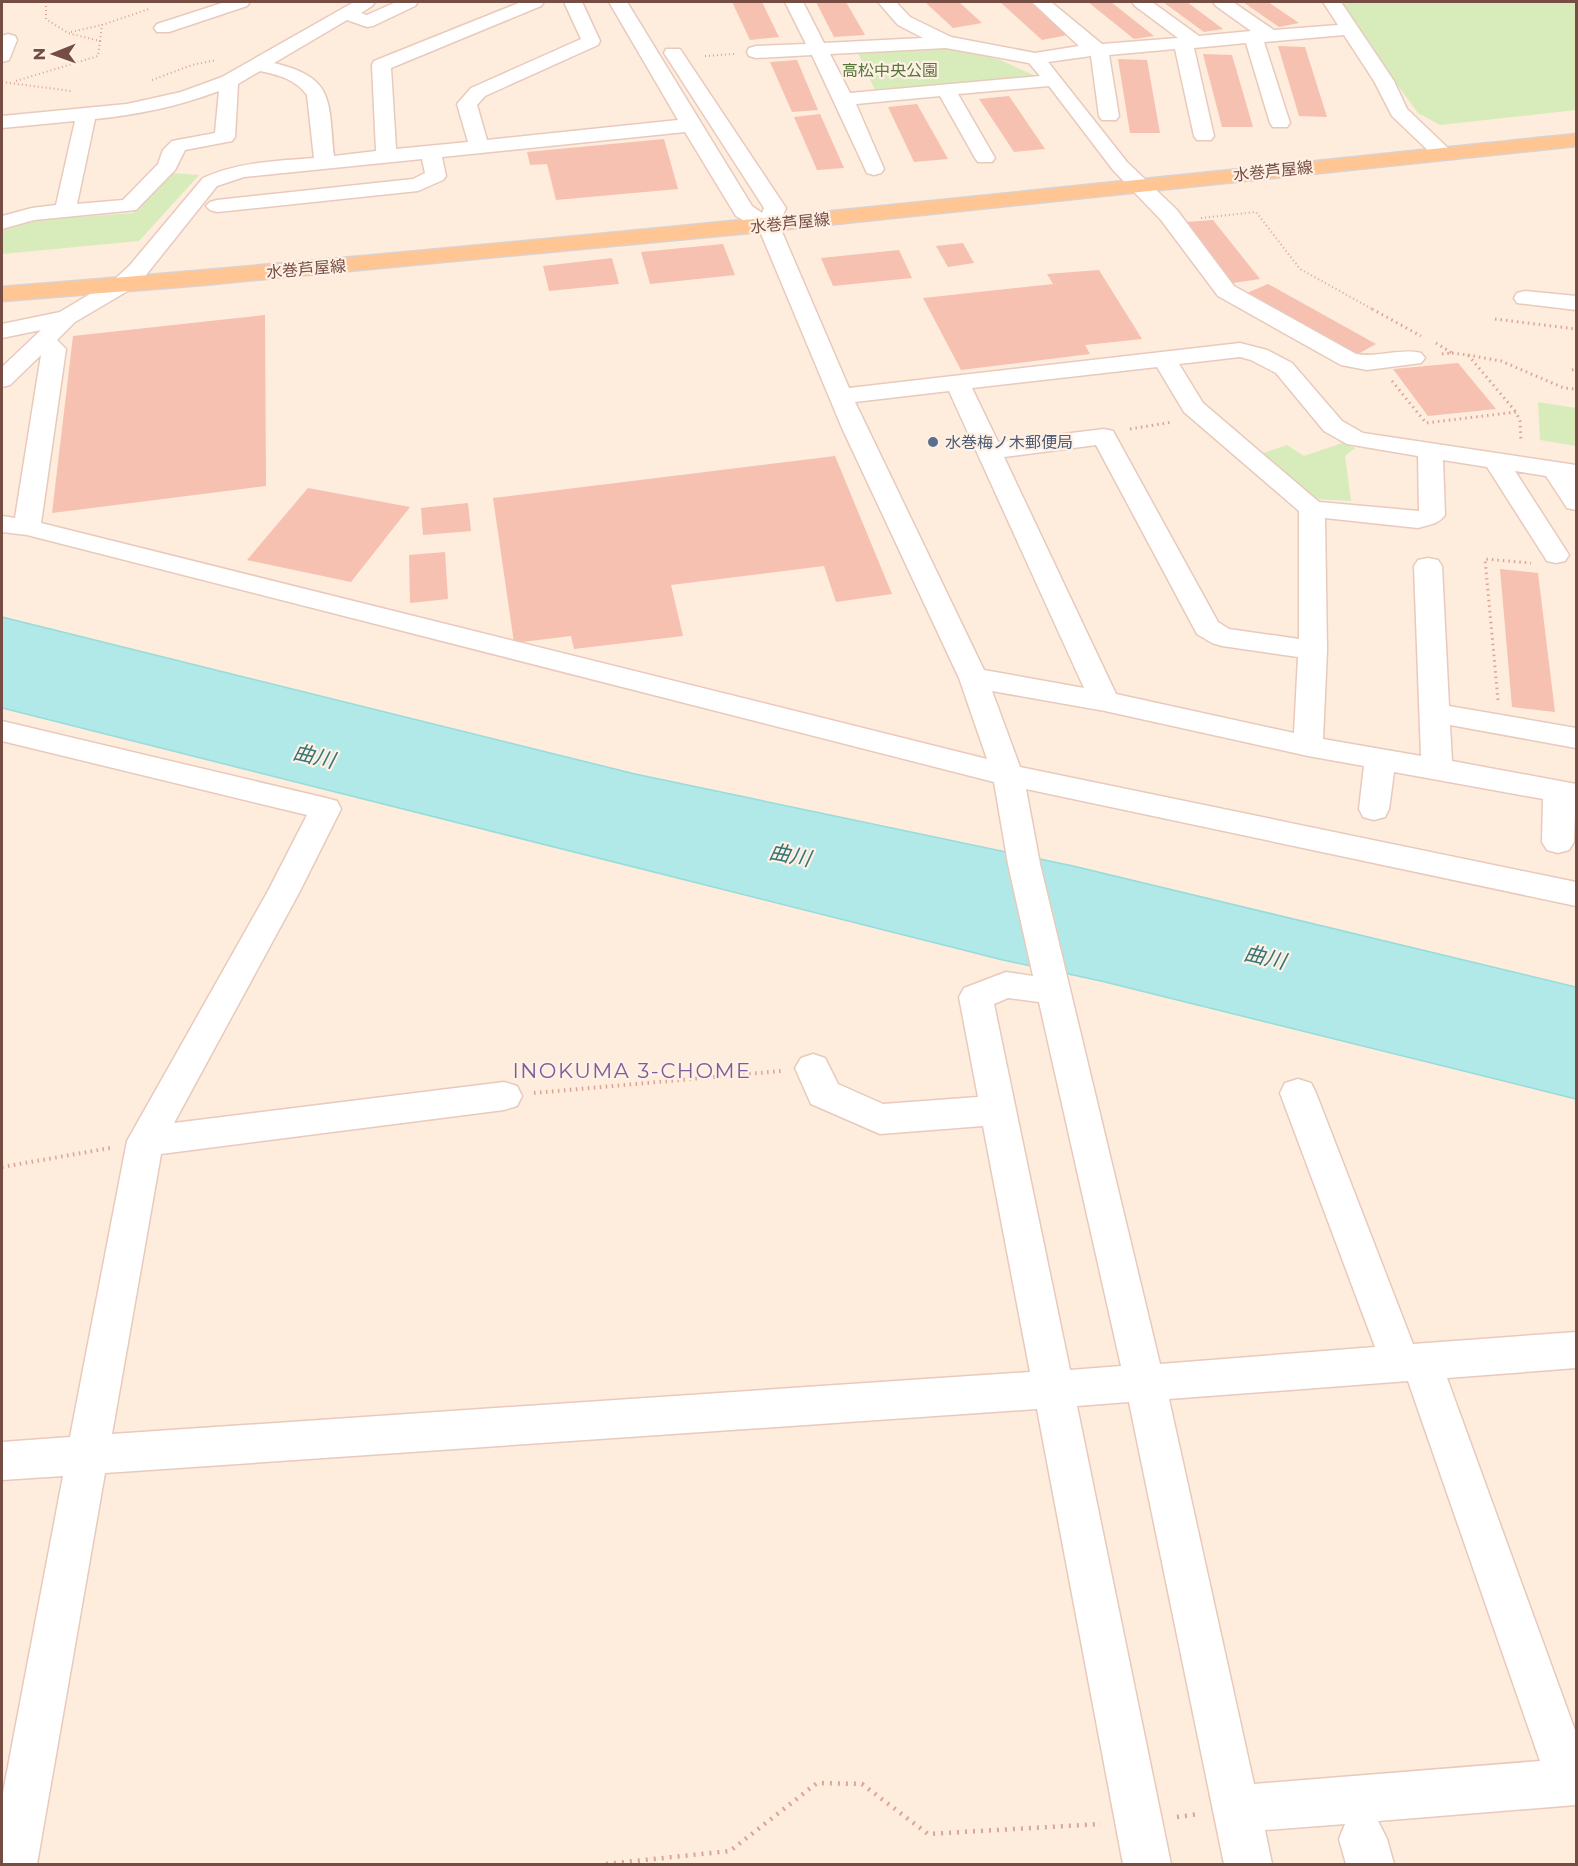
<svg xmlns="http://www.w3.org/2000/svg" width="1578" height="1866" viewBox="0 0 1578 1866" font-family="Montserrat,'Noto Sans JP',sans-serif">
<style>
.green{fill:#d7ecba}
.water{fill:#b0e9e8;stroke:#95dcdb;stroke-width:1.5}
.building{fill:#f6c1b1}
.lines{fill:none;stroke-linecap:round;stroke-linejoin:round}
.minor-casing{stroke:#e8cabd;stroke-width:3}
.major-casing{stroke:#dbd1ce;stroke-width:3}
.path-far3{stroke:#daa595;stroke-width:2;stroke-dasharray:1 3;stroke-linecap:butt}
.path-far2{stroke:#daa595;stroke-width:3;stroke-dasharray:1.5 4;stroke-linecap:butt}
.path-far1{stroke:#daa595;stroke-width:4;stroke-dasharray:1.5 4.5;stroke-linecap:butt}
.path{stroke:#daa595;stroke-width:4.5;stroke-dasharray:2 6;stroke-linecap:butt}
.minor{fill:#fff;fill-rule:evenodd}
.major{fill:#ffc593;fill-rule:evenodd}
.service-dot{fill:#5c6f8a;stroke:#fff0e5;stroke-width:2}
.labels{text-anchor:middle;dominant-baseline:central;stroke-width:4.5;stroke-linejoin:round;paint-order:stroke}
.far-park-label{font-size:16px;fill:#557738;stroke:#fff0e5}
.far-street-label{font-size:16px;fill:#754d43;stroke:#fff0e5}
.far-service-label{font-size:16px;fill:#4e5e75;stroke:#fff0e5;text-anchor:start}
.water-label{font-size:21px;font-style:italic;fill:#347676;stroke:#fff0e5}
.neighbourhood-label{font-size:21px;letter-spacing:1.5px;fill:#7c5e9a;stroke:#fff0e5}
</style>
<rect width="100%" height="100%" fill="#feecdc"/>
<g class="green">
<polygon points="1340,2 1576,2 1576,110 1440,125 1418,113 1351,21"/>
<polygon points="941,45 1000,60 1038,77 882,92 875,90 858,53 864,50"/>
<polygon points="172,173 199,175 139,241 2,254 2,231 39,220 133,213"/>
<polygon points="1538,402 1576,408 1576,446 1540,440"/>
<polygon points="1342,443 1355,448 1345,456 1351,501 1315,499 1263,453 1287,445 1304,456"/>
</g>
<polygon class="water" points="2,617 635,774 1073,866 1576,987 1576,1099 1101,981 1003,960 2,708"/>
<g class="building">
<polygon points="732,2 762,2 779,37 750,40"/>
<polygon points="816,2 846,2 865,35 834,37"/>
<polygon points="925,2 959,2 982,23 953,28"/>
<polygon points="1000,2 1030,2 1068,35 1042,40"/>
<polygon points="1088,2 1111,2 1154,36 1134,39"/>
<polygon points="1163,2 1187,2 1223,29 1204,32"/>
<polygon points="1243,2 1268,2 1299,23 1279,27"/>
<polygon points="1278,46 1305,47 1327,117 1299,116"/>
<polygon points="1203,54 1232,55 1253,127 1222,127"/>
<polygon points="1118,59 1147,60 1160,133 1130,133"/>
<polygon points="797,60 818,110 792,112 770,62"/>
<polygon points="1009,96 1045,149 1014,152 979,99"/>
<polygon points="917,104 948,159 914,162 888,107"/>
<polygon points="820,114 844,168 817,170 794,117"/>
<polygon points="664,139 678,189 556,200 547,164 530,165 527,152"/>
<polygon points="1213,220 1260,279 1233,283 1186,222"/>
<polygon points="963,243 974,263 948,267 936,246"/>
<polygon points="723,244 735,275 650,284 641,252"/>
<polygon points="899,250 912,278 833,286 821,258"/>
<polygon points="612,258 619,284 549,291 543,266"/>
<polygon points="1099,270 1142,339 1085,345 1090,354 961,370 923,298 1053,284 1047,274"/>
<polygon points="1268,284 1376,344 1358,354 1247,293"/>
<polygon points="265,315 266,486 52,513 73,336"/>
<polygon points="1458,363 1496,409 1428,416 1393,369"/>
<polygon points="835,456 892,594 836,602 824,566 671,585 683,636 574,649 571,636 514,643 493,498"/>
<polygon points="308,488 410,507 351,582 247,560"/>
<polygon points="468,503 471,531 423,535 421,508"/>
<polygon points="445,552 448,599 410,603 409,555"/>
<polygon points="1500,569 1538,573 1555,712 1512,707"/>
</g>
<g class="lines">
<g class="minor-casing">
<g id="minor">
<polygon points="225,2 250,2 247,6 169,32 157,32 154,28 157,24"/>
<path d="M354,2H375L372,6L361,13L367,15L396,2H418L415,6L373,26L367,27L347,20L274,63C336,78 328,101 334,156L376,151L372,65L374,61L521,2H544L541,6L391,68L396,149L468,142L457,104L471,88L581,39L564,2H582L600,41L598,45L485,96L477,105L487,140L678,120L609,2H627L752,206L762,213L764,208L664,53L666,49H680L786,208L779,225L849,388L1240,343L1267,350L1292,363L1342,421L1363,433L1576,465V510L1567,508L1546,476L1515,471L1569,555L1565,561L1556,563L1547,561L1487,467L1443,460L1445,515C1439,524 1428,525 1418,528L1325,518L1327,650L1323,739L1421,756L1414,566L1418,560L1428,558L1438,560L1442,566L1449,706L1576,728V748L1450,725L1452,761L1576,784L1574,842L1569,850L1558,853L1547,850L1542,842L1543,799L1394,772L1389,809L1385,817L1374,820L1363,817L1359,809L1364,766L1308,756L1105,711L992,691L1020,767L1576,882V906L1026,789L1040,864L1160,1364L1375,1347L1280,1093L1285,1083L1298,1079L1311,1083L1316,1093L1413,1344L1576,1332V1368L1447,1378L1576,1733V1805L1378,1821L1387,1839L1394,1864H1346L1339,1839L1345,1824L1265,1830L1272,1864H1224L1129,1402L1077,1406L1171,1864H1123L1037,1409L105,1473L37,1864H2V1798L63,1476L2,1480V1442L70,1437L127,1141L268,891L307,815L2,741V721L326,798L337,801L341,809L300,891L174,1123L504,1082L517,1086L522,1096L517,1106L504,1110L161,1154L112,1434L1030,1372L983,1126L880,1134L811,1104L795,1068L801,1058L813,1054L825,1058L838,1084L883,1104L978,1097L959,997L964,988L1006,972L1033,976L1008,864L994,782L27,535L2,532V516L15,518L41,355L10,385L2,387V367L41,330L2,338V324L60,312L115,279L130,265L203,178C238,162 276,161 314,158L307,95C295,79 279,75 260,71L238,84L235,137L232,141L185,150L175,170L136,210L34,220L2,229V216L32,208L56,205L75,121L2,128V116L127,104L181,92L222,77ZM219,91L215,133L172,141L163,150L158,164L123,200L77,204L95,119C137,115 179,106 219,91ZM685,132L736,216L759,229L842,428L959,678L987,759L41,523L66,349L57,340L75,322L131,289L146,275L217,186L244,177L422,159L425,173L413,179L217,200L210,202L206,206L210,210L217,212L418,191L443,180L446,176L442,157ZM1240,357L1251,360L1276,373L1324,431L1347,444L1418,456L1419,511L1319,502L1203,403L1179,364ZM1157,367L1184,412L1299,511V639L1229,629L1218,622L1113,431L1104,429L998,442L972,388ZM949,391L1084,688L984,670L855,402ZM1096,445L1197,634L1212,643L1222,646L1298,657L1294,733L1116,694L1004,457ZM1008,998L1039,1002L1121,1366L1070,1370L994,1004ZM1408,1381L1540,1761L1254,1784L1169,1399Z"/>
<path d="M785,2H803L824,43L923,38L898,25L878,2H896L910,17L951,37L1035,53L1079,46L1032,2H1051L1102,44L1178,38L1135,6L1132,2H1152L1199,36L1251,31L1216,6L1213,2H1233L1274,30L1338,25L1323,2H1341L1394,81L1407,109L1450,150L1453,154L1450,158H1436L1392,116L1374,81L1344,35L1264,42L1290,123L1287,127H1273L1270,123L1246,43L1194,48L1214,136L1211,140H1197L1194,136L1175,49L1109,55L1119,116L1116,120H1102L1099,116L1091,56L1048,62L1127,162L1177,210L1234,286L1356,354C1377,358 1400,348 1421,353L1425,358L1421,363L1367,370L1341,365L1218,296L1161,220L1113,170L1049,86L958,94L995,158L992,162H978L975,158L940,96L856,104L884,169L881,173L874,175L867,173L812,55L756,58L749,56L747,52L749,48L756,46L806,44ZM946,48L1029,63L1040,76L850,93L830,54Z"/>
<polygon points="8,34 15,36 17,40 9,60 2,62 2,36"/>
<polygon points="1525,291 1576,296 1576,310 1517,303 1514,298 1517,293"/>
</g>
</g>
<g class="major-casing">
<path id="major" d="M1576,134V146L768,231L202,285L2,301V287C528,245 1052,189 1576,134Z"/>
</g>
<g class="path-far3">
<polyline points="71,32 102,25"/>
<polyline points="100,41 102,25 149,9"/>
<polyline points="705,56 734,54"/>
<polyline points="152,80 192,65 216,60"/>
<polyline points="16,81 98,56 100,41 68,33 46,19 46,2"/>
<polyline points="2,82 71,91"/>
<polyline points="1201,218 1256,212 1300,269 1374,310"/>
</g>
<g class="path-far2">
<polyline points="1372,309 1421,336"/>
<polyline points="1495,319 1576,329"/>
<polyline points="1436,343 1452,353 1440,354"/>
<polyline points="1452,353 1468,355 1516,412"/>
<polyline points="1468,355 1501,361 1564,388 1576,389"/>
<polyline points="1572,370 1576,369"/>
<polyline points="1392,381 1426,423 1516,412 1520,421 1521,442"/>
<polyline points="1130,429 1173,422"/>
<polyline points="1498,700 1485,559 1531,563"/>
</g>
<g class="path-far1">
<polyline points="534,1093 781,1071"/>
<polyline points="2,1167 110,1148"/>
</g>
<g class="path">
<polyline points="1177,1817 1199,1814"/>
<polyline points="606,1864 730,1851 817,1783 862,1784 928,1834 1101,1824"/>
</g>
<use href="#minor" class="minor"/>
<use href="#major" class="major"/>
</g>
<circle class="service-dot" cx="933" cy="442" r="6"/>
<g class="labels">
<g class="far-park-label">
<text x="890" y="70">高松中央公園</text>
</g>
<g class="far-street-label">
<text transform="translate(1273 171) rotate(-6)">水巻芦屋線</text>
<text transform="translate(790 223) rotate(-6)">水巻芦屋線</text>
<text transform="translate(306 269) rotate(-5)">水巻芦屋線</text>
</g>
<g class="far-service-label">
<text x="945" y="442">水巻梅ノ木郵便局</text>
</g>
<g class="water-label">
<text transform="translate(314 756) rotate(13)">曲川</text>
<text transform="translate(790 855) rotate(11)">曲川</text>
<text transform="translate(1265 957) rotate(13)">曲川</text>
</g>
<g class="neighbourhood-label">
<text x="632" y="1070">INOKUMA 3-CHOME</text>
</g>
</g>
<rect width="1578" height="1866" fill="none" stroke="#754d43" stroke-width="6"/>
<g transform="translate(54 54) rotate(269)" stroke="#fff0e5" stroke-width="4.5" paint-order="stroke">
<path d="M0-4.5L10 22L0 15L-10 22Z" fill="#754d43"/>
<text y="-9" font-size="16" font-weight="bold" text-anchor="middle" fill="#754d43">N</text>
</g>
</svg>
